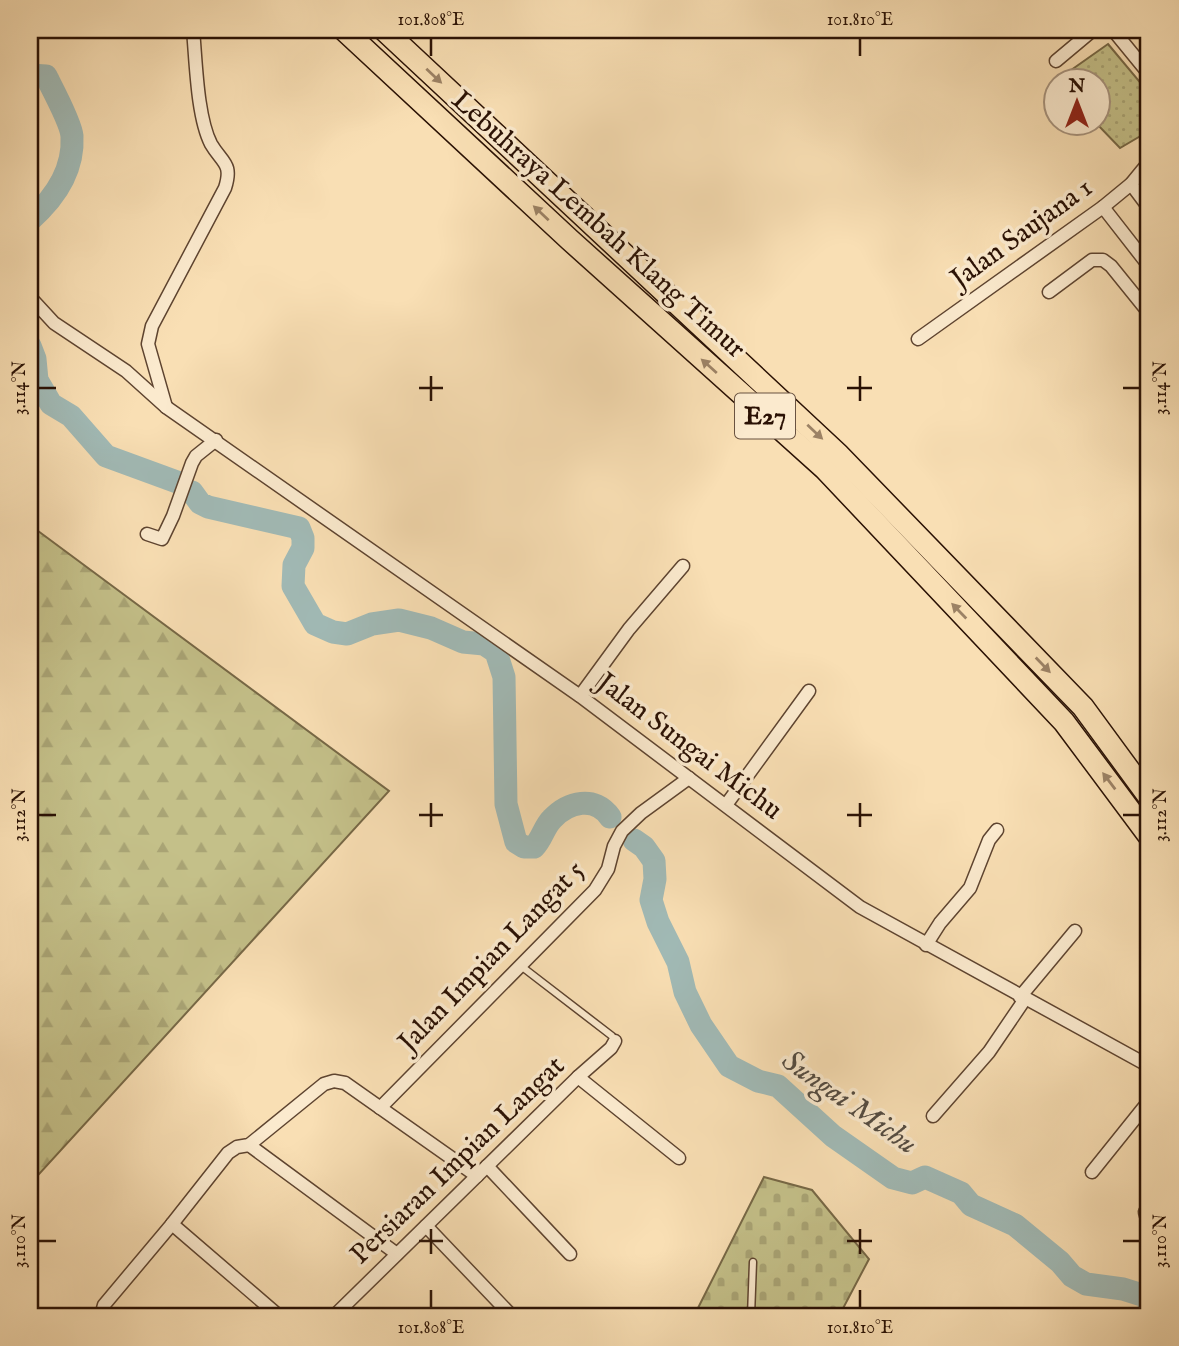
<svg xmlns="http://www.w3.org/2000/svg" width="1179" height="1346" viewBox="0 0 1179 1346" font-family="'IM FELL English',serif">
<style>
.forest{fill:url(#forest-firs);stroke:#776846;stroke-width:2}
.cemetery{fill:url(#cemetery-stones);stroke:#776846;stroke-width:2}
.park{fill:url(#park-dots);stroke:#776846;stroke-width:2}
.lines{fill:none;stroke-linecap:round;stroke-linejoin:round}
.river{stroke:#a1bab6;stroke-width:23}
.service-casing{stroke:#5e4430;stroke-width:9}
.minor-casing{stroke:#5e4430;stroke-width:15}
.motorway-casing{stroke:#2a1104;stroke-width:24}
.service{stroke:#fbeace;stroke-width:6}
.minor{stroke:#fbeace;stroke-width:12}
.motorway{stroke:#f9dfb4;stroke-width:21}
.oneway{fill:#9c8265}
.ticks{fill:none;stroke:#2a1104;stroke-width:2.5}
.labels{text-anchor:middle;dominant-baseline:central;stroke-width:7;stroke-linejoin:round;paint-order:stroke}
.shield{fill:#fbeace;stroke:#695241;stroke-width:2}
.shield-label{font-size:26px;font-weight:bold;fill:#2a1104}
.street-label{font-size:28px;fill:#2a1104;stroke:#fbeace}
.water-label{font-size:30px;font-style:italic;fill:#544c42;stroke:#fbeace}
.neatline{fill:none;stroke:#2a1104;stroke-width:2.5}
.ticks-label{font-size:18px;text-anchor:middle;fill:#2a1104}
</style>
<defs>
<pattern id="forest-firs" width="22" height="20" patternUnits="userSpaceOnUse" patternTransform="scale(1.75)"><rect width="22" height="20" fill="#c4c089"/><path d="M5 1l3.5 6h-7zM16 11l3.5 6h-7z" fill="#a9a475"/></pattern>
<pattern id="cemetery-stones" width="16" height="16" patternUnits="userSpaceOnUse" patternTransform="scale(1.75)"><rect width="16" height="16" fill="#c4c089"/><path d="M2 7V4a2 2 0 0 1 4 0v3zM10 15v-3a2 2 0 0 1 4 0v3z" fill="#a9a475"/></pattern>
<pattern id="park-dots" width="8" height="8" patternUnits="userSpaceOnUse" patternTransform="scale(1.75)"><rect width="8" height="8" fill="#c4c089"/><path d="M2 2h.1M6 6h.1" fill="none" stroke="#a9a475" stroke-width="1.8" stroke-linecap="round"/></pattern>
</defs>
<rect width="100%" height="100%" fill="#f9dfb4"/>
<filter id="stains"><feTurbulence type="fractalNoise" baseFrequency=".00286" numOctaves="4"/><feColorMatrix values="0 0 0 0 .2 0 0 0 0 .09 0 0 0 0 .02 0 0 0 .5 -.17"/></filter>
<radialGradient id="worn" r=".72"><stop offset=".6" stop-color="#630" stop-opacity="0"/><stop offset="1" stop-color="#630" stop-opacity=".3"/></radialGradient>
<polygon class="forest" points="30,525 389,791 30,1184"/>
<polygon class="cemetery" points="764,1177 812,1190 869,1259 839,1316 705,1316 697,1310"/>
<polygon class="park" points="1108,44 1149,93 1149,131 1120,148 1096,123 1098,122 1098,80 1057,80"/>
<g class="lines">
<g class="river">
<path d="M30,75L46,76C52,88 71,123 72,136C74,171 55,198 30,220"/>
<polyline points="30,346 35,359 37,380 51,404 71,416 106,456 177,482"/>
<path d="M192,492L200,503L208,507L299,528L303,538V548L294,565L293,586L315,624L333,632L347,634L372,624L399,620L431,628L463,642L484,644L496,652L504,677L506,804L516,842L524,847H534C542,839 544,827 552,819C568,802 595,795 610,817"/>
<polyline points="634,840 644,847 654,861 655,879 651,900 658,922 678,962 685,992 701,1025 729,1066 758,1081 778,1086 833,1136 893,1178 912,1183 925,1177 961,1193 971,1205 1015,1225 1060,1262 1072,1276 1086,1284 1123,1289 1142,1295 1149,1301"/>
</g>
<g class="service-casing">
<g id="service">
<polyline points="521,966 612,1036 615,1041"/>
<polyline points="751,1316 753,1262"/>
</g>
</g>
<g class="minor-casing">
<g id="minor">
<polyline points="1113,30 1149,74"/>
<polyline points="1056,61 1093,30"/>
<polyline points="1131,184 1149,208"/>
<polyline points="1103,207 1149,266"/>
<polyline points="1049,292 1092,260 1103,260 1111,266 1149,313"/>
<polyline points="30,297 54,323 126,371 166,407 580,696 860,907 1149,1066"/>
<polyline points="918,339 1103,207 1131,184 1149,162"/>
<path d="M166,407L148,344L152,326L225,188C233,163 222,163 211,144C197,117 196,61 193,30"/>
<polyline points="147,534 162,539 173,516 192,463 196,456 216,440"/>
<polyline points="580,696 629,629 683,566"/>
<polyline points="726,805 809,691"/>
<polyline points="926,945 940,923 970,888 989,840 997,830"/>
<polyline points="1020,997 1075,931"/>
<polyline points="578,1077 679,1158"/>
<polyline points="380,1108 595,890 608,869 614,846 622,831 641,813 689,778"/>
<polyline points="933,1116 989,1052 1025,999"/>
<polyline points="249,1145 397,1254"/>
<polyline points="487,1166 570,1254"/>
<polyline points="1092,1172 1149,1101"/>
<polyline points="1149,1205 1145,1212 1149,1227"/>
<polyline points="172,1224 279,1316"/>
<polyline points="426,1226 509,1313"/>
<polyline points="101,1316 104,1305 172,1224 228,1153 237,1147 249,1145 324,1084 334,1081 345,1083 477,1176"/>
<polyline points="334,1316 578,1077 611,1048 615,1041"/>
</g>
</g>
<g class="motorway-casing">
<g id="motorway">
<polyline points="344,30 570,240 825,469 1064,722 1149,836"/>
<polyline points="384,30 839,455 1083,707 1149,797"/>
</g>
</g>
<use href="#service" class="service"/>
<use href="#minor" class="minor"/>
<use href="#motorway" class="motorway"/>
</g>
<defs><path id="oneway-solid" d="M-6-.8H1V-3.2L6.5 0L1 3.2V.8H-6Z" transform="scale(1.75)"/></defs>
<g class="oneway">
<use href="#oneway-solid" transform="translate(434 76) rotate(43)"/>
<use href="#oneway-solid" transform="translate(541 213) rotate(-137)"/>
<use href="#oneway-solid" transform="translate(709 366) rotate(-138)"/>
<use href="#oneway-solid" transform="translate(815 432) rotate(43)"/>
<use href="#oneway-solid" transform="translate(959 611) rotate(-134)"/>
<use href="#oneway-solid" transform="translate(1043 665) rotate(46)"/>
<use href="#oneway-solid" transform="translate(1109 781) rotate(-127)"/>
</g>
<path class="ticks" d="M431,38V56M860,38V56M431,376V401M860,376V401M38,388H56M419,388H443M847,388H872M1123,388H1140M431,803V827M860,803V827M38,815H56M419,815H443M847,815H872M1123,815H1140M431,1229V1254M860,1229V1254M38,1241H56M419,1241H443M847,1241H872M1123,1241H1140M431,1290V1308M860,1290V1308"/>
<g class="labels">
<rect class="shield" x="735" y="393.5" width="60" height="45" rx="5"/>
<g class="shield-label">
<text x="765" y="416">E27</text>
</g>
<g class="street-label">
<text transform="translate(598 225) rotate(42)">Lebuhraya Lembah Klang Timur</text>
<text transform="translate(1022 234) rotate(-36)">Jalan Saujana 1</text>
<text transform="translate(689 747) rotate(37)">Jalan Sungai Michu</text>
<text transform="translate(492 957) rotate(-46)">Jalan Impian Langat 5</text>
<text transform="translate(458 1161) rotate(-44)">Persiaran Impian Langat</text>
</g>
<g class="water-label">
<text transform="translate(849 1103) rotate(35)">Sungai Michu</text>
</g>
</g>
<rect width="1179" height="1346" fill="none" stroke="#f9dfb4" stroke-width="77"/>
<g transform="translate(1077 102)"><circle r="33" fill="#fbeace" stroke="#a7937d" stroke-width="2"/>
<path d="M0-5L12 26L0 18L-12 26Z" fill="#8f2418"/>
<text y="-10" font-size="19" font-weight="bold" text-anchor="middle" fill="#2a1104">N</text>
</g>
<rect x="38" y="38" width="1102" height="1270" class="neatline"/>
<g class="ticks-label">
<text x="431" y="25">101.808°E</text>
<text x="860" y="25">101.810°E</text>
<text transform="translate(19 388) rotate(-90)" y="6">3.114°N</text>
<text transform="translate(1160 388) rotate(-90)" y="6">3.114°N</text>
<text transform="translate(19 815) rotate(-90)" y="6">3.112°N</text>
<text transform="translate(1160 815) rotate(-90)" y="6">3.112°N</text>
<text transform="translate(19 1241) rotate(-90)" y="6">3.110°N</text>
<text transform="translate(1160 1241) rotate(-90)" y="6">3.110°N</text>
<text x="431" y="1333">101.808°E</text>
<text x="860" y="1333">101.810°E</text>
</g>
<rect width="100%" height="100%" filter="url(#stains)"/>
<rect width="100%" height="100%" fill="url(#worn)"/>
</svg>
